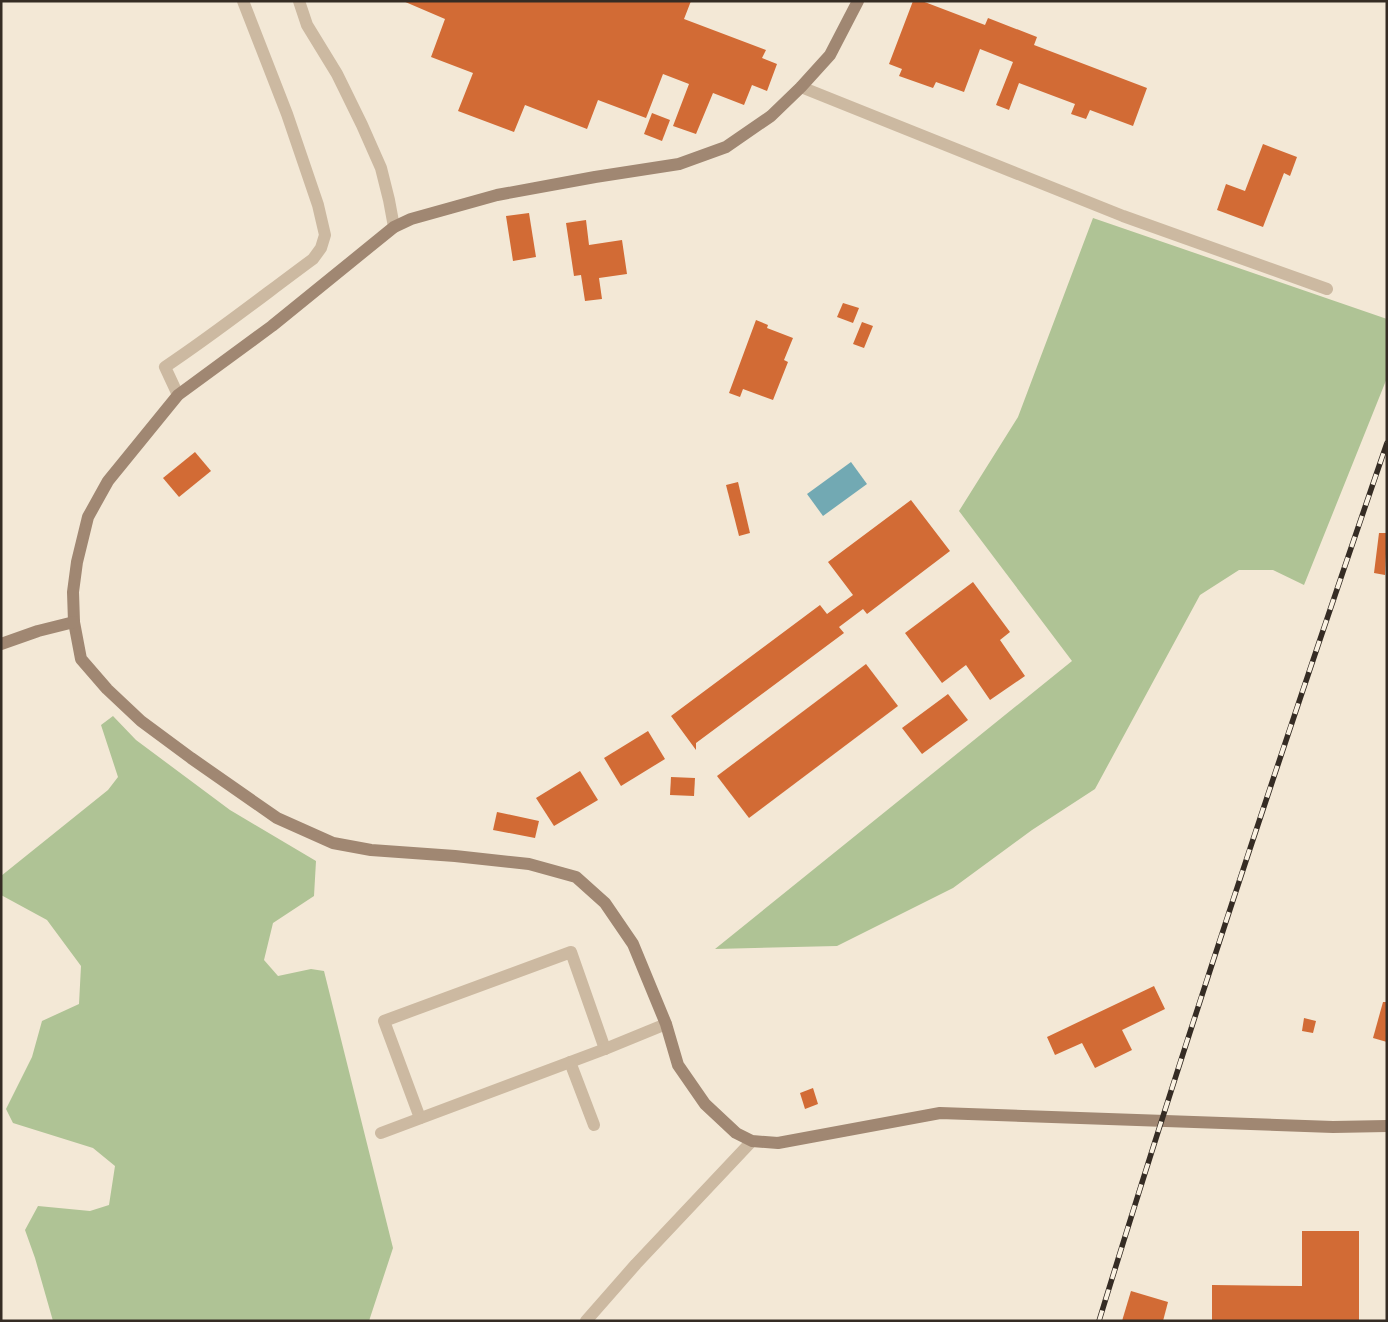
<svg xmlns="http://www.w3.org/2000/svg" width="1388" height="1322" viewBox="0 0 1388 1322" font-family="'Source Sans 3',sans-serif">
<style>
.green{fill:#afc395}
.water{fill:#72a9b3}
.building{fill:#d26b35}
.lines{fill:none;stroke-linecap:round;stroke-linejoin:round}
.street{stroke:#ccb9a1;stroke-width:12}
.secondary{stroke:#a08772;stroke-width:12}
.rail-casing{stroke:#352c24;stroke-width:5.5}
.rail{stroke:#fbf2e2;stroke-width:4;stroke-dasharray:11;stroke-linecap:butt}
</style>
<rect width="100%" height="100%" fill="#f3e8d6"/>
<g class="green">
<polygon points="1093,218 1387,319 1387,378 1304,585 1273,570 1239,570 1200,595 1095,789 1032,830 953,888 837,946 715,949 1072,661 959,511 1018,417"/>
<polygon points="113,716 136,740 230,810 316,861 314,896 273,923 264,960 278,976 311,969 324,971 393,1248 369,1321 53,1321 35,1258 25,1230 38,1206 90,1211 109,1205 115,1166 93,1148 13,1123 6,1109 32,1057 42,1021 79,1004 81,966 47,920 1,895 1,876 108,790 118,777 101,725"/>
</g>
<polygon class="water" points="851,462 867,484 823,516 807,494"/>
<g class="building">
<polygon points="403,1 691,1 684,19 766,50 762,58 777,64 767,91 752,85 744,105 713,93 696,134 673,126 689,84 663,74 646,118 598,100 587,129 525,105 514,132 458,111 473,73 431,57 445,19"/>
<polygon points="913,1 922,1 985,25 988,18 1037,37 1034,45 1147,88 1133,126 1090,110 1086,119 1071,114 1075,104 1019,83 1009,110 996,105 1013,62 980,49 964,92 936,82 933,88 899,76 902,69 889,64"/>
<polygon points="652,113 670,120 662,141 644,134"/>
<polygon points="1263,144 1297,157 1290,176 1284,173 1263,227 1217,210 1226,184 1245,191"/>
<polygon points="529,213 536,257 513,261 506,216"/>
<polygon points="586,220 589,245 622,240 627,274 599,278 602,299 585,301 581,275 574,276 566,223"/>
<polygon points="843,303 859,308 853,323 837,317"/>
<polygon points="756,320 768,325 767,328 793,338 784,360 788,362 773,400 743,389 740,397 729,393"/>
<polygon points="862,322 873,326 864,348 853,344"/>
<polygon points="195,452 211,471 179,497 163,478"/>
<polygon points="738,482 750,533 739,536 726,485"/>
<polygon points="911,500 950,551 867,614 863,609 839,627 844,633 696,743 696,750 671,716 820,605 827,614 853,595 828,562"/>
<polygon points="1379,533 1387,533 1385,575 1374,573"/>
<polygon points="973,582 1010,632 1000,640 1025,676 990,700 966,665 942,683 905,633"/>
<polygon points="866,664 898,706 749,818 717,776"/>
<polygon points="948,694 968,720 922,754 902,728"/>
<polygon points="648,731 665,759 621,786 604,758"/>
<polygon points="580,771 598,800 554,826 536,798"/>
<polygon points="671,777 695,778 694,796 670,795"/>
<polygon points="497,812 539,821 535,838 493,830"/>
<polygon points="1154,986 1165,1009 1122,1030 1132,1050 1095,1068 1082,1043 1055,1055 1047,1037"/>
<polygon points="1383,1002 1387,1002 1387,1042 1373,1038"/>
<polygon points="1304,1018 1316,1021 1313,1033 1302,1031"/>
<polygon points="813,1088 818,1104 805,1109 800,1093"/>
<polygon points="1302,1231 1359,1231 1359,1321 1212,1321 1212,1285 1302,1286"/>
<polygon points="1131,1291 1168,1302 1163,1321 1122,1321"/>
</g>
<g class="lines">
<g class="street">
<polyline points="299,1 307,25 337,74 362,125 381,168 389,200 394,227"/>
<polyline points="801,87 1123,216 1327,289"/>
<path d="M178,395L165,367C216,333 264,295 313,259L321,248L325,235L318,205L287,114L243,1"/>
<polyline points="570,1062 594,1125"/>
<polyline points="420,1118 384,1021 571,952 605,1049"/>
<polyline points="381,1133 605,1049 666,1024"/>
<polyline points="586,1321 636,1264 752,1141"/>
</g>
<g class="secondary">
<polyline points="858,1 830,55 801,87 771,116 726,147 679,164 595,177 497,195 411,219 394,227 272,326 178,395 108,481 88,517 77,562 73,592 74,622 81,659 107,689 141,721 191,758 277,818 333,843 371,850 455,856 529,864 576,877 605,903 633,944 666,1024 678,1065 705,1104 736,1133 752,1141 778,1143 940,1113 1333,1127 1387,1126"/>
<polyline points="1,644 38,631 74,622"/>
</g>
<g class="rail-casing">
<path id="rail" d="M1099,1321C1189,1027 1287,734 1387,443"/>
</g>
<use href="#rail" class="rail"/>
</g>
<rect width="1388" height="1322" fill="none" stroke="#352c24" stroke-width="5"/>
</svg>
